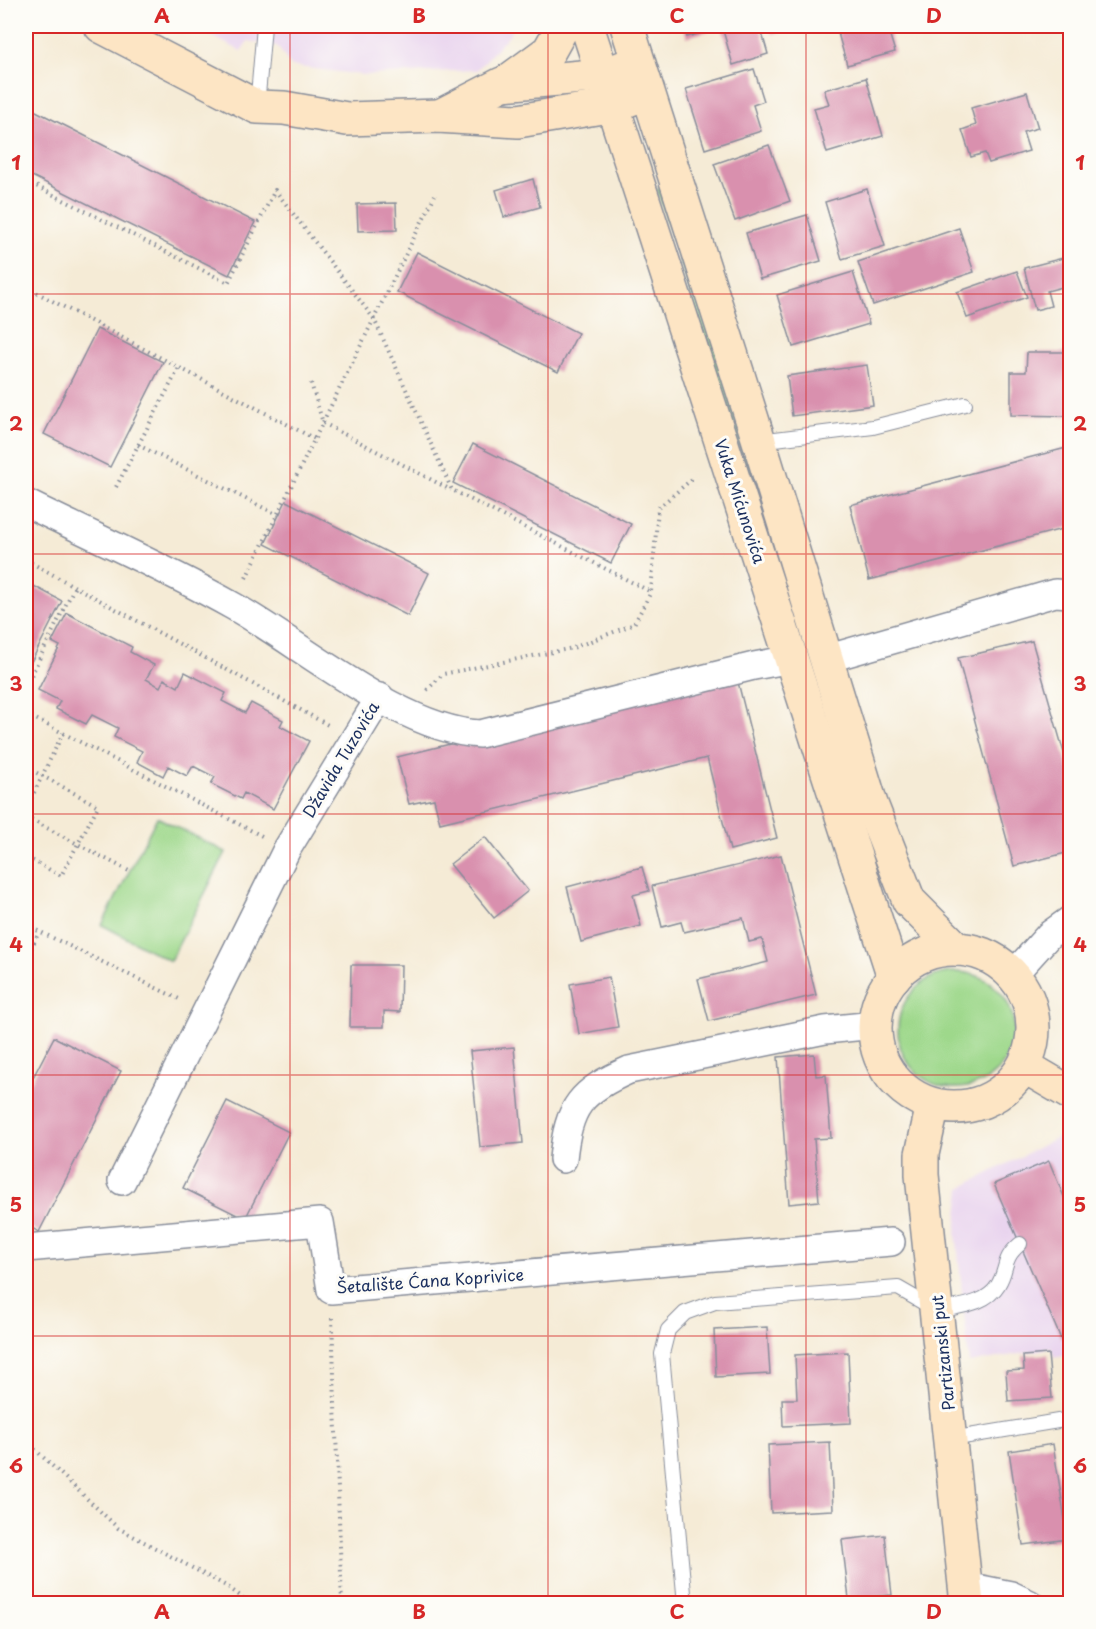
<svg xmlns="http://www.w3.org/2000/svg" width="1096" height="1629" viewBox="0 0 1096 1629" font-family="'Playpen Sans',sans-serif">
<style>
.built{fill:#e8d2ee}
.green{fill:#9ed88b;stroke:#5c8474;stroke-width:1.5}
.building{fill:#d990ae}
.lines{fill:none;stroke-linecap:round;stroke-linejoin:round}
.lane-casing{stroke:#888d9a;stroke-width:16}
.street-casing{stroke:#888d9a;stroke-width:30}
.secondary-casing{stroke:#888d9a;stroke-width:36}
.path{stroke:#888d9a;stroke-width:4;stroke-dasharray:1.5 4.5;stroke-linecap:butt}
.lane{stroke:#fff;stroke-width:14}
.street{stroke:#fff;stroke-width:27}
.secondary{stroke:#fde5c4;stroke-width:33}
.grid{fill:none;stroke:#d62828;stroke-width:1.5;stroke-opacity:0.55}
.labels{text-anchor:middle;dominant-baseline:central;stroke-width:6;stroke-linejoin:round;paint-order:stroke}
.street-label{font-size:16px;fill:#1b2f5e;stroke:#fdfcf7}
.neatline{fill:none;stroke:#d62828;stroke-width:2}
.grid-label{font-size:20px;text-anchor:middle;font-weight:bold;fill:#d62828}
</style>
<rect width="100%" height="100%" fill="#fdfcf7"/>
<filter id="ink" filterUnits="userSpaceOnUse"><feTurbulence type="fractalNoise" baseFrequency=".0167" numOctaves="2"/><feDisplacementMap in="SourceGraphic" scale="12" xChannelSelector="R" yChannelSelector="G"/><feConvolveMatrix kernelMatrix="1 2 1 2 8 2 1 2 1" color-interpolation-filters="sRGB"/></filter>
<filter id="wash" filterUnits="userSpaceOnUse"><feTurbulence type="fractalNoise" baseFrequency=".008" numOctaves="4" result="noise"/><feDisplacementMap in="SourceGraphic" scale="24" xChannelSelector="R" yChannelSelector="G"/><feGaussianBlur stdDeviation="1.35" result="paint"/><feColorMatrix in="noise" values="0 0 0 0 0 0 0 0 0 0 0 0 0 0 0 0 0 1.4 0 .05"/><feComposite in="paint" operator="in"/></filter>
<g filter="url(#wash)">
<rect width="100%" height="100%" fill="#f5ebd6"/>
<g class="built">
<polygon points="191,26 513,26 510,34 477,70 364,75 291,66 277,46 248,41 241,51"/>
<polygon points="1058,1137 1070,1142 1070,1355 1054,1357 1051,1348 969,1363 956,1232 961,1188"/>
</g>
<g class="green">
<polygon points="665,186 879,860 871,862 657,189"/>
<polygon points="157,817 226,852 170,961 102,925"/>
<circle cx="956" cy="1030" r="58"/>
</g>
<g id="blocks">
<g class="building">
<polygon points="683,26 760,26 768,54 733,65 722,27 687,37"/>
<polygon points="769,26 797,26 772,34"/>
<polygon points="836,26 887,26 895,52 847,65"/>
<polygon points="754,69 764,101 753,105 761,131 705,149 686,89"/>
<polygon points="866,78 883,136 827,153 814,108 829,104 824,90"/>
<polygon points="1027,92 1038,128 1023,132 1029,151 989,163 985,153 971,157 962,130 976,125 971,108"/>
<polygon points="26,106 255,222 229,275 26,173"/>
<polygon points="769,145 790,201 735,221 714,164"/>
<polygon points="533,179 540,207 504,217 496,190"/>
<polygon points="867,189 885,246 842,259 825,202"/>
<polygon points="396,203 397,230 358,231 357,204"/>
<polygon points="807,215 821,261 760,279 746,233"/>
<polygon points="959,228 974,272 873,305 858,262"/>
<polygon points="417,252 578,333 558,372 397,292"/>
<polygon points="1067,257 1070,285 1047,291 1051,306 1035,310 1024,268"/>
<polygon points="1017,271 1027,297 967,318 957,292"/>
<polygon points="853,272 869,324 793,347 777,295"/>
<polygon points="97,329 163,362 110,467 44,434"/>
<polygon points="1027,352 1070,352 1070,416 1011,415 1011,372 1026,372"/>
<polygon points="867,365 873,405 792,416 787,376"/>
<polygon points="473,444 631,524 611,563 453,483"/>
<polygon points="1070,447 1070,527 869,580 850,505"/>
<polygon points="286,501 429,573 408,616 265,544"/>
<polygon points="26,582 62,601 26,672"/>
<polygon points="67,613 132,647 130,652 154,665 146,679 160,687 164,679 178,687 185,672 226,693 222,701 245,713 251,703 283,720 280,726 309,741 273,809 244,793 241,799 211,784 215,777 193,766 187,776 168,766 163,776 137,762 142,751 114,737 118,728 92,715 86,724 56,709 60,701 38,690 60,646 52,642"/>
<polygon points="1032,641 1070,774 1070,852 1014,866 958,658"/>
<polygon points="736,674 777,838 730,850 707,758 440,823 434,799 409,804 397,757"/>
<polygon points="485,837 528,891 494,918 450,864"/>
<polygon points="781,855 816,995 709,1021 698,979 768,962 762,939 749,942 743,918 684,932 681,922 662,927 652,886"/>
<polygon points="642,867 649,891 633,895 641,926 581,942 567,887"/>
<polygon points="351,965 401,965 400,1012 384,1011 384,1027 350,1027"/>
<polygon points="609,977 618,1027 579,1034 570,984"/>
<polygon points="54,1037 121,1071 39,1232 26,1225 26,1091"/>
<polygon points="514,1047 523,1143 480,1147 470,1051"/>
<polygon points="814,1054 816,1076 826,1075 831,1138 814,1139 819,1201 789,1204 778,1057"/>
<polygon points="227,1101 289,1132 245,1219 183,1188"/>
<polygon points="1049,1161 1070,1211 1070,1335 1061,1339 994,1184"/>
<polygon points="767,1327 770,1374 716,1377 714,1330"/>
<polygon points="848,1352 851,1423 783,1426 782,1399 797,1399 795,1355"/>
<polygon points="1048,1354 1052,1398 1008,1401 1006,1371 1024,1370 1023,1356"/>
<polygon points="830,1442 833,1510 771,1513 768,1445"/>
<polygon points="1053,1444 1068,1539 1023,1545 1009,1451"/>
<polygon points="885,1535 892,1595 849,1599 842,1540"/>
</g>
</g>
</g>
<g filter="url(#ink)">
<use href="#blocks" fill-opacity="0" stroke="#888d9a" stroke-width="1.5"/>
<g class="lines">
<g class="lane-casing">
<g id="lane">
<polyline points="257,107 264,26"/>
<polyline points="759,441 873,427 965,404"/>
<polyline points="951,1439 1070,1419"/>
<path d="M685,1604L662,1354L668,1330L685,1313L715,1302L898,1288L938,1311C958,1306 986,1305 998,1285C1009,1267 1001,1260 1020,1244"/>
</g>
</g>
<g class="street-casing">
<g id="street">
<path d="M26,503C94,537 166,568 233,606C303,645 401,730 480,734L754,666L792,659"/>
<polyline points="826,659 1055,593 1070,594"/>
<polyline points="1012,976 1049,935 1070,920"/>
<path d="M563,1159C568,1106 581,1091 629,1070L825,1030L875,1025"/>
<polyline points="122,1181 287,849 380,697"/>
<polyline points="26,1248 320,1222 331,1290 891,1242"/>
<polyline points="966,1586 1011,1595 1030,1604"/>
</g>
</g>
<g class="secondary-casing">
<g id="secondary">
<polyline points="101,26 257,107 284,108 347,119 438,116 518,121 614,105 633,98"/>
<polyline points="587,26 894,977"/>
<polyline points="627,26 759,441 871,804 909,901 957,949"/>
<polyline points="504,84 549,51 563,26"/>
<polyline points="440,116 502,84 604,75 625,67"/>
<circle cx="954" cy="1028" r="79"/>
<polyline points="1024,1066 1070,1093"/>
<polyline points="933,1105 922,1154 922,1175 967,1604"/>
</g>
</g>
<g class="path">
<polyline points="26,181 228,283 275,190 374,319 452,490 651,592"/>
<polyline points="26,287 315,439"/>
<polyline points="311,383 323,423 451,490"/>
<polyline points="138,445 278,515"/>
<polyline points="116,487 179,368"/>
<polyline points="26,560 328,725"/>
<polyline points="246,578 435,195"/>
<polyline points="26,686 75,586"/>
<polyline points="427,690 443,674 573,648 634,624 651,592 658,508 692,479"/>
<polyline points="26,714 262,836"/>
<polyline points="26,767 98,806 61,876 26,857"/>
<polyline points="26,809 63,733"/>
<polyline points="26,817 129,871"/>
<polyline points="26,925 179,999"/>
<polyline points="26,959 39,932"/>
<polyline points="332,1318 342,1604"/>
<polyline points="26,1441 118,1528 228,1587 251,1604"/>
</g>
<use href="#lane" class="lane"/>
<use href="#street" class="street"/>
<use href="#secondary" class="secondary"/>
</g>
</g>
<path class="grid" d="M290,26V1604M548,26V1604M806,26V1604M26,294H1070M26,554H1070M26,814H1070M26,1075H1070M26,1336H1070"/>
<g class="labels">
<g class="street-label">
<text transform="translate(741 501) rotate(72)">Vuka Mićunovića</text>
<text transform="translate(340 759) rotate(-59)">Džavida Tuzovića</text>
<text transform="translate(430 1280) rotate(-4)">Šetalište Ćana Koprivice</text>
<text transform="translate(942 1353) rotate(-96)">Partizanski put</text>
</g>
</g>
<rect width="1096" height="1629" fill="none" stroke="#fdfcf7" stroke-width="66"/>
<rect x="33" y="33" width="1030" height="1563" class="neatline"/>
<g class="grid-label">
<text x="162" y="23">A</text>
<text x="419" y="23">B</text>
<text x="677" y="23">C</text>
<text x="934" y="23">D</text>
<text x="16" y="170">1</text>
<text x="1080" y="170">1</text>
<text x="16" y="431">2</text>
<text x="1080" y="431">2</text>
<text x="16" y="691">3</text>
<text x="1080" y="691">3</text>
<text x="16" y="952">4</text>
<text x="1080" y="952">4</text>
<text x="16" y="1212">5</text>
<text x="1080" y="1212">5</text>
<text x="16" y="1473">6</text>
<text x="1080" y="1473">6</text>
<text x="162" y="1619">A</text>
<text x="419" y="1619">B</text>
<text x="677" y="1619">C</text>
<text x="934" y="1619">D</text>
</g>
</svg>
